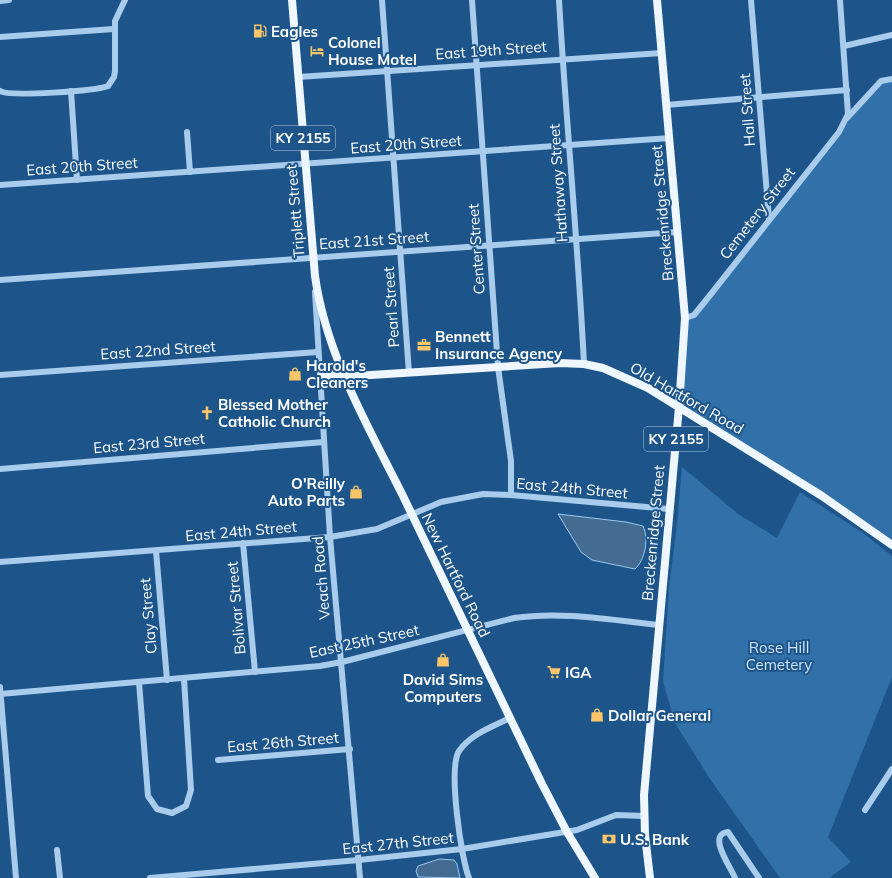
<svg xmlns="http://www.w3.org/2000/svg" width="892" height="878" viewBox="0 0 892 878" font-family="Mulish,sans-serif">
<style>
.green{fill:#3170a9}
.water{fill:#446c92;stroke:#9cc8ee}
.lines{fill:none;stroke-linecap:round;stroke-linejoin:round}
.minor{stroke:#a9ccec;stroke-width:6}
.major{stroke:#eef6ff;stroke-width:8}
.labels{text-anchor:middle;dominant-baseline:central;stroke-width:4;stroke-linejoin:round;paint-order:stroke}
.shield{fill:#1d558b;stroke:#bbccdc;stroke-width:1}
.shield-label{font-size:14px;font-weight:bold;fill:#fff}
.poi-label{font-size:15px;font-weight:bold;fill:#fff;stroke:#1d558b;text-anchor:start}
.street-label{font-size:15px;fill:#fff;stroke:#1d558b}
.park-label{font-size:15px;fill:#cee5f9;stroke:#1d558b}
</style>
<rect width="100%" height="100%" fill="#1d558b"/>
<g class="green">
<polygon points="892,79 892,545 679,407 685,318 694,315 801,178 881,81"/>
<polygon points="682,467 738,514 777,538 800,492 863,533 892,556 892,677 828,837 851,862 829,878 780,878 710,779 675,723 663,682 669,587 677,524"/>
</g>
<g class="water">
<path d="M558,514L626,522L643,526C649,539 645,560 635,569L592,560L581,552Z"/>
<polygon points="439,859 454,860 457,864 460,878 418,877 416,871 418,866"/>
</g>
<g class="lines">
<g class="minor">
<polyline points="382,0 409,373"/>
<polyline points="472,0 498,367 511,461 511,495"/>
<path d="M559,0C566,121 578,243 584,364"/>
<polyline points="751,0 769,219"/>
<polyline points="0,1 9,0"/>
<polyline points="0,37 114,29"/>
<polyline points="844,46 892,35"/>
<polyline points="298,77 662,53"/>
<path d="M0,91C9,97 96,91 108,86L114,77L115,71V21L125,0"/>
<polyline points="71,91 77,180"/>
<polyline points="666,105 847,90"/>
<polyline points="847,118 881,81 892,79"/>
<polyline points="187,132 190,172"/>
<polyline points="0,185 670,138"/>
<polyline points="0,280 678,232"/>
<polyline points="315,292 330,537 360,878"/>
<polyline points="685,318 694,315 707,299 839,132 848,114 840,0"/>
<polyline points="0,375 318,352"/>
<polyline points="0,469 324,442"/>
<polyline points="243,543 255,672"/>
<polyline points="156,551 167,680"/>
<polyline points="0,562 330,537 377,529 441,502 483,494 511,495 669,509"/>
<polyline points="139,682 148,796 157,809 172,813 186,806 191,790 184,679"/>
<polyline points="0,687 16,878"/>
<path d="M0,694L320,666L342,662L514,618C562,611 611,620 659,625"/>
<polyline points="218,760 350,749"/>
<polyline points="865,810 892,769"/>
<polyline points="57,850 60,878"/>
<polyline points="150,878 359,860 462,849 577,830 616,815 644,816"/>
<path d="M469,878C461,858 448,768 459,751C471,734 492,727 510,718"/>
<path d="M735,878C732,869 706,834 728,832L759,878"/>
</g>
<g class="major">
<path d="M292,0L315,276C326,355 368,426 403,496C449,592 495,687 541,782L567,832L595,878"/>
<polyline points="320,370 337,371 355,376 560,363 584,364 603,368 648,388 822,496 892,545"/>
<polyline points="320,378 344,374"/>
<polyline points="650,878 645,835 644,795 679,407 685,318 657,0"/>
</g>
</g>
<defs>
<g id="fuel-bare" transform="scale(1.08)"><path d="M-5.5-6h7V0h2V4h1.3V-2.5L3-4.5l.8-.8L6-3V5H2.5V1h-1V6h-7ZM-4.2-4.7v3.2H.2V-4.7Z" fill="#fcc668" stroke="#1d558b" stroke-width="2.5" paint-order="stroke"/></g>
<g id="hotel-bare" transform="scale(1.08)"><path d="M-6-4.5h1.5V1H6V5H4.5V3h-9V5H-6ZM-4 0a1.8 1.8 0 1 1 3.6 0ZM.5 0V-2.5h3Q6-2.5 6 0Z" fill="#fcc668" stroke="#1d558b" stroke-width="2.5" paint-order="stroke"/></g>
<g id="office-bare" transform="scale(1.08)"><path d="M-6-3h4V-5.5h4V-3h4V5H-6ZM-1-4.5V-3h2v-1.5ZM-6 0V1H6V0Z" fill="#fcc668" stroke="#1d558b" stroke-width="2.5" paint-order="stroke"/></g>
<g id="shop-bare" transform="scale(1.08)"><path d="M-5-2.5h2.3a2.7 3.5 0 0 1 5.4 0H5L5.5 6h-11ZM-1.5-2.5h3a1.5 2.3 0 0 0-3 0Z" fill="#fcc668" stroke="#1d558b" stroke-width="2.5" paint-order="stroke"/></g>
<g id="church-bare" transform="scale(1.08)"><path d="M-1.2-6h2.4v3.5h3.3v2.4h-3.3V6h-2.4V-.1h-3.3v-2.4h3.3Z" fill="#fcc668" stroke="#1d558b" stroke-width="2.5" paint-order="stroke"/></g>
<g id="supermarket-bare" transform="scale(1.08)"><path d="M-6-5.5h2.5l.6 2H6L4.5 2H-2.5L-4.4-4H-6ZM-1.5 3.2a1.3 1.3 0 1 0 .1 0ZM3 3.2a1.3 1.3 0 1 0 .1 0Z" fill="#fcc668" stroke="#1d558b" stroke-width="2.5" paint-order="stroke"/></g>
<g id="bank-bare" transform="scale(1.08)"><path d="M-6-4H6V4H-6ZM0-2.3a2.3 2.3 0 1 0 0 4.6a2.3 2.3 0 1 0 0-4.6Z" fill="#fcc668" stroke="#1d558b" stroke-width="2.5" paint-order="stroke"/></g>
</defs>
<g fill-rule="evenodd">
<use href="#fuel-bare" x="260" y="31"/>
<use href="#hotel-bare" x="317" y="51"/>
<use href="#office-bare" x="424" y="345"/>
<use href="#shop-bare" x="295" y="374"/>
<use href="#church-bare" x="207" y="413"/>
<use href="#shop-bare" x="356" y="492"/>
<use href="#shop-bare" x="443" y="660"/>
<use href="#supermarket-bare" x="554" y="672"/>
<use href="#shop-bare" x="597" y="715"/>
<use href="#bank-bare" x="609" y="839"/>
</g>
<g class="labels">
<g class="shield">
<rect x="271" y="126" width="64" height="24" rx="3"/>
<rect x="644" y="427" width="64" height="24" rx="3"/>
</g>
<g class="shield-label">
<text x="303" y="138">KY 2155</text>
<text x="676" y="439">KY 2155</text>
</g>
<g class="poi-label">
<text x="271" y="31">Eagles</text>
<text x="328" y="42">Colonel<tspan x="328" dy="17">House Motel</tspan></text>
<text x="435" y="336">Bennett<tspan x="435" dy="17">Insurance Agency</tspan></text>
<text x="306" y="365">Harold's<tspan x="306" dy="17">Cleaners</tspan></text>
<text x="218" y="404">Blessed Mother<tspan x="218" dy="17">Catholic Church</tspan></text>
<text x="345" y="483" text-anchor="end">O'Reilly<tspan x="345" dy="17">Auto Parts</tspan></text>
<text x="565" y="672">IGA</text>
<text x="443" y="679" text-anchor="middle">David Sims<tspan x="443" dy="17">Computers</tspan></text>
<text x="608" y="715">Dollar General</text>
<text x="620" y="839">U.S. Bank</text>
</g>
<g class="street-label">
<text transform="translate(491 50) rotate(-4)">East 19th Street</text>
<text transform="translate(747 110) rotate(-94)">Hall Street</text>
<text transform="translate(406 144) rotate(-4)">East 20th Street</text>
<text transform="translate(82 166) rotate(-4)">East 20th Street</text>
<text transform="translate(558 183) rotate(-94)">Hathaway Street</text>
<text transform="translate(295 211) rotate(-95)">Triplett Street</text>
<text transform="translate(662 213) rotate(-95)">Breckenridge Street</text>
<text transform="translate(757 213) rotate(-52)">Cemetery Street</text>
<text transform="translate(374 240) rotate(-4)">East 21st Street</text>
<text transform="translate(476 249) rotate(-94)">Center Street</text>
<text transform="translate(391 307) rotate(-94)">Pearl Street</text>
<text transform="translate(158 350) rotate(-4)">East 22nd Street</text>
<text transform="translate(687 398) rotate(30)">Old Hartford Road</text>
<text transform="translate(149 443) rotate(-5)">East 23rd Street</text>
<text transform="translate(572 488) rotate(5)">East 24th Street</text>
<text transform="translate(241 531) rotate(-5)">East 24th Street</text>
<text transform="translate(653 533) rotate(-85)">Breckenridge Street</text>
<text transform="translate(456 575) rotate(64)">New Hartford Road</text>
<text transform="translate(321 578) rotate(-95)">Veach Road</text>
<text transform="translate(236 608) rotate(-95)">Bolivar Street</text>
<text transform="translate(148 616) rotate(-95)">Clay Street</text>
<text transform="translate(364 641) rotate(-12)">East 25th Street</text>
<text transform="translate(283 742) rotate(-5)">East 26th Street</text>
<text transform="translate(398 843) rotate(-6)">East 27th Street</text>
</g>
<g class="park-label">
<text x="779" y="647">Rose Hill<tspan x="779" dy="17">Cemetery</tspan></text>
</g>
</g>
</svg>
